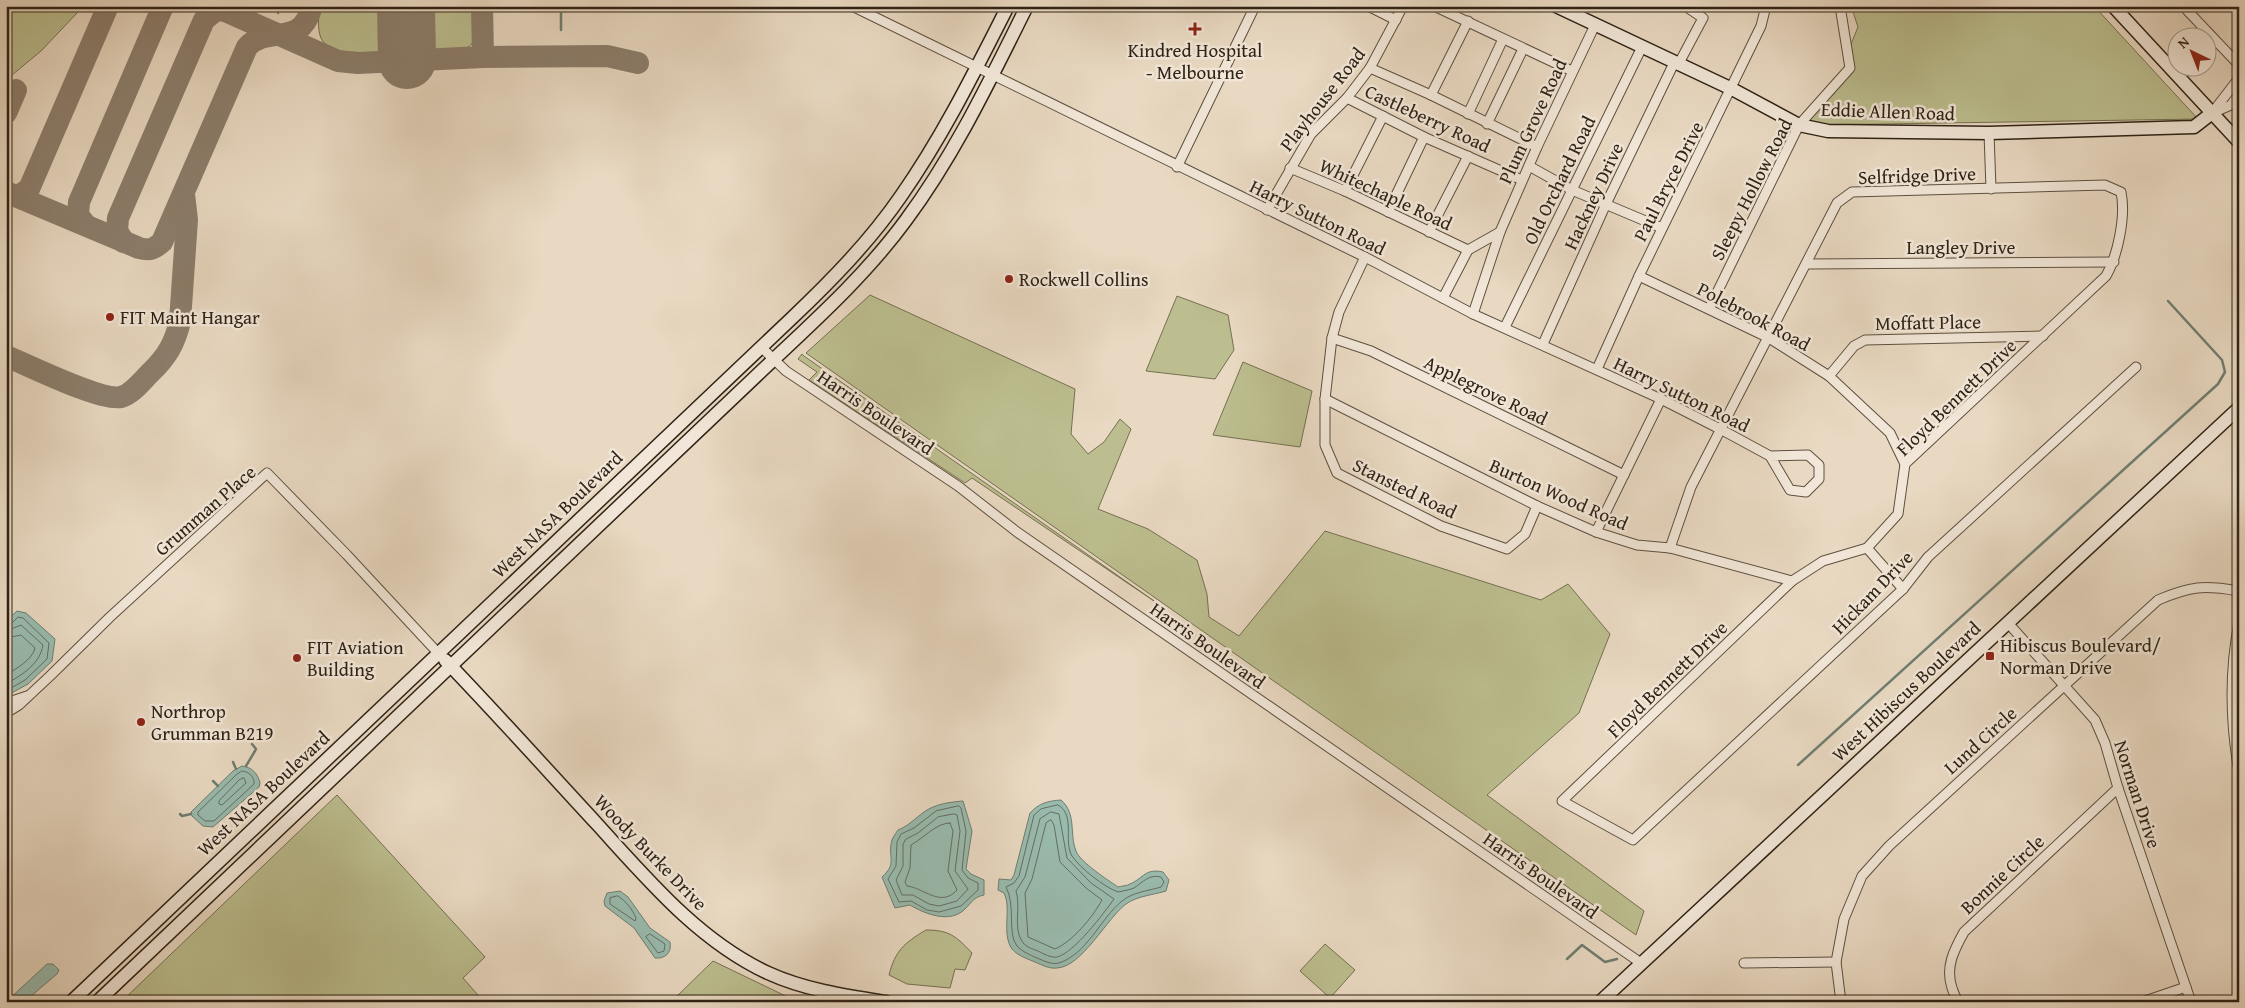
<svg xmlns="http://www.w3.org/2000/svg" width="2245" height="1008" viewBox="0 0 2245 1008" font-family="'Gentium Book Plus',serif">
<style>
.green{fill:#bcbe8f;stroke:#757052}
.water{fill:#99bbae;stroke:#6e7e71}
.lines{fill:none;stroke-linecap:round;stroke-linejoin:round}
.shore{stroke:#646e62;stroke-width:1}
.stream{stroke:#6e7e71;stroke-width:2.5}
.taxiway{stroke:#8c7e6c;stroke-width:22}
.runway{stroke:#8c7e6c;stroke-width:58}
.street-casing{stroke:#5d5040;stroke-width:11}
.secondary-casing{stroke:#2e2215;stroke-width:15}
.street{stroke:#f1e6d7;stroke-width:9}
.secondary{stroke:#f1e6d7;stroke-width:12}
.poi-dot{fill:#8f2418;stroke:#f1e6d7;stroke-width:2}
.labels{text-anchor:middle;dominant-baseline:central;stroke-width:5;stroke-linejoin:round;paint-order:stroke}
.poi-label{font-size:19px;fill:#2e2215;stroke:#f1e6d7;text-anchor:start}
.street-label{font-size:19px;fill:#2e2215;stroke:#f1e6d7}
</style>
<rect width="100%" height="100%" fill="#e9d9c2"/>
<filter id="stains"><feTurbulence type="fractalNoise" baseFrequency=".004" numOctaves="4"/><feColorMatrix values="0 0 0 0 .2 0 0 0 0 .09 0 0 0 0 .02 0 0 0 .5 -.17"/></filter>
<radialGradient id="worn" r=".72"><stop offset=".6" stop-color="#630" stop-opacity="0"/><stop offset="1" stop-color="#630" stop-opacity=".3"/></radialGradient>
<g class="green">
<polygon points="6,6 79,6 77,13 41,51 6,80"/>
<path d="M319,6H391L392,33L388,47C374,60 330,57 321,38C317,29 319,16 319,6Z"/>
<path d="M421,6H474L475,33L472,44C465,50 459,51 450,51C417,53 421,30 421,6Z"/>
<polygon points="1851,6 2094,6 2198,119 1820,125 1808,122 1853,72 1851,44 1858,27"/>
<polygon points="870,295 1075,389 1071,434 1088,454 1104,442 1120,419 1131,429 1098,509 1148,529 1197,560 1207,594 1209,617 1239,636 1325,531 1541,600 1568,584 1610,634 1579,713 1487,795 1644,911 1636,935 806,353"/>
<polygon points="1177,296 1228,315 1234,350 1215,379 1146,371"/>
<polygon points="802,354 804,356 1157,603 972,478 965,483 809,380 817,372 798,359"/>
<polygon points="1243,362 1312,391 1300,447 1213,435"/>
<polygon points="337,795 485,957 463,978 484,1002 121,1002"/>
<path d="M926,930C949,930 956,936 972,953L965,970L955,969L950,988L907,984L889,975C895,951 904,943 926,930Z"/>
<polygon points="1325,944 1355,970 1330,998 1300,971"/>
<polygon points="713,961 798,1002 671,1002"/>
</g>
<g class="water">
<polygon points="17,611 26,613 55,639 52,661 28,684 6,696 6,621"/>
<path d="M242,766C252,767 258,774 260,783L259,787L213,827L203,826L192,816L191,812L233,771Z"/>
<path d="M1061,800C1077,814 1069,833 1076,851C1080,862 1108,880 1118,887C1121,886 1127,886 1130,884C1144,878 1145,868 1163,872L1169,880L1166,891C1153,895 1137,896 1126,904C1107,918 1082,967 1057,968C1049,969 1042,965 1035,962C1028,959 1018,956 1012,949C1001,933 1012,909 1004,893L998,890L999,879L1011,880L1014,875L1030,813C1039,803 1048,801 1061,800Z"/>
<path d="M963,801L972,831L966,869L971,874L984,880V895C974,897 972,902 965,909C950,924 925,914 910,905L895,908L882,877C898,863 887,857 892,840C893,837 896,833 898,830C910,825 914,819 924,812C935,804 950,802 963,801Z"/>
<path d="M620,891L628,897L650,928L670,942C672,953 665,959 655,958L634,928L605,906L604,901L607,893Z"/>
<polygon points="47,964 53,964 59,970 57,974 24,1002 6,1002"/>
</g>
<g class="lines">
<g class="shore">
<polyline points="6,624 11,624 18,617 23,618 49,643 47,659 25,680 6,691"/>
<path d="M6,631L21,625L43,645C40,664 22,675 6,684"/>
<path d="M6,638L21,635L35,648C33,659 16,669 6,675"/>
<path d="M242,771C249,771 255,778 254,784L214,821H205L198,815V812L236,775Z"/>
<polygon points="244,778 246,783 222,805 219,804 219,801 239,780"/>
<path d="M1058,805C1076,815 1063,841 1072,856C1080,868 1104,887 1118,892C1123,891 1129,890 1134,888C1143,882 1149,874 1161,877L1164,882L1161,887C1148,891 1133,892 1122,901C1100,919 1087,954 1059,963C1052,965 1044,961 1037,958C1030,955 1023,952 1017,946C1007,934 1016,905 1006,887L1014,883L1019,876L1034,815L1041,809Z"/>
<polygon points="959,806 961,808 966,831 962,870 968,878 978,883 978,890 961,906 939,912 927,910 911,901 899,902 888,879 896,866 897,842 901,834 914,828 936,811"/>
<path d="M1051,812L1059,814L1067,858L1091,883L1114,899C1104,913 1074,953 1057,957C1051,958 1044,954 1038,951C1033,949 1025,947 1022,941C1013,930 1021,906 1016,891L1025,877L1040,819Z"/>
<polygon points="954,814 957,815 960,831 955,871 968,889 957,901 939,906 929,904 913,895 902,895 896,880 903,866 903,844 906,839 918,833 938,817"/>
<path d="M1051,820L1054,825L1060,862L1086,888L1102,900C1092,918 1073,941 1055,949L1028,937L1025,893L1032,879L1046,823Z"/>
<path d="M950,823L953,831L948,871L957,890C941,908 924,888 907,886L905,882L910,868L911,845C924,838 936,823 950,823Z"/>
<path d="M618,896C627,902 632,909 636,918L635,921L610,904V898Z"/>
<polygon points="650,934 665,944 664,951 658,953 646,937"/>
</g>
<g class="stream">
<polyline points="278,13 279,6"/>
<polyline points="561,30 561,6"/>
<polyline points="233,762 236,769"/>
<polyline points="1798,765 2218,384 2225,372 2222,360 2168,301"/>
<polyline points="246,766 255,751 256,749 252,744"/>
<polyline points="213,781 218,786"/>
<polyline points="180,814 182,816 191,814"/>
<polyline points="1567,959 1582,945 1605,962 1617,959"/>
</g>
<g class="taxiway">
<polyline points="214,6 338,61 358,63 483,57 607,56 638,63"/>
<polyline points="482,6 483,57"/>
<polyline points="6,113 16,90"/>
<path d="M6,192L139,248C150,251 154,249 162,242L247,47C269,24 300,48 311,9"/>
<polyline points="13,195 20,195 29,189 108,6"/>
<polyline points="86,225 78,215 79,202 163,6"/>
<polyline points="124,242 117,231 118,218 204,20 215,11 223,10"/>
<path d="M6,356C28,365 102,402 121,397C132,394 142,381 150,373C167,357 175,343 180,321L187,220L184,194"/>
</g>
<polyline class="runway" points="406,6 407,60"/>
<g class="street-casing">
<g id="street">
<polyline points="852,6 1365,257 1473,314 1661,399 1722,430 1770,456 1790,490 1806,492 1819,479 1819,465 1808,455 1770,456"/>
<polyline points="1368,6 1396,20"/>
<polyline points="1434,6 1572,71"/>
<polyline points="2183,6 2239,65"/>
<polyline points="1678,65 1703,18 1685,6"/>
<polyline points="1370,68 1431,95 1537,147"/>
<polyline points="1431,95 1468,21"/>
<polyline points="1347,98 1424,137 1522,180"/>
<polyline points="2215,112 2231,105 2239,94"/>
<polyline points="2212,113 2239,78"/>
<polyline points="1468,114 1503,39"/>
<polyline points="1487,124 1523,49"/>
<polyline points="1989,133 1991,189"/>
<polyline points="1529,166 1572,190 1662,228"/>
<polyline points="1177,167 1255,6"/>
<polyline points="1290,168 1345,191 1468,250"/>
<polyline points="1345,191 1383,116"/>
<polyline points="1267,210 1311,134 1347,98 1370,68 1403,6"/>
<polyline points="1388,212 1424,137"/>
<polyline points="1429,232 1468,156"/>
<polyline points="1365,257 1339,312 1332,338 1325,399 1325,445 1337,473 1441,526 1507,549 1525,534 1537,506"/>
<polyline points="1808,264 2114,262"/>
<polyline points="1639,276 1769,338 1829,376 1890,433 1905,464"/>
<polyline points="1443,298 1468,250 1500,232"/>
<polyline points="1709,309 1799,125 1850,68 1840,6"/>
<polyline points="1473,314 1500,232 1537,147 1595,25"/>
<polyline points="1505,327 1642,47"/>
<polyline points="1332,338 1371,351 1624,475"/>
<polyline points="1543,344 1606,204 1674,63"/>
<polyline points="761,347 786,371 958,486 1017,532 1641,963"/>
<polyline points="1597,369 1639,276 1761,26 1766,6"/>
<polyline points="1829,376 1854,346 1865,340 2043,336"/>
<polyline points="1325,399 1537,506 1596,532 1637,545 1670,548 1792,581"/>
<polyline points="1596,532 1661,399"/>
<path d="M1670,548L1691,487L1837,203L1852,192L2105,185L2121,192C2126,216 2118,255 2106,276L1905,464L1898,514L1867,548L1823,561L1792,581L1562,801L1633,840L1903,589L1928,557L2136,367"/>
<polyline points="1867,548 1903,589"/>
<path d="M2239,622C2229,673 2230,721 2239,772"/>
<polyline points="2008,623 2095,720 2105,743 2118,788 2191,1002"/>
<polyline points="6,703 27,696"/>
<polyline points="6,713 19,705 50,676 110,617 267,473 347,555 438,653"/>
<polyline points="1744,963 1836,962"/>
<path d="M1841,1002L1836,962L1844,919L1862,876L1889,846L2158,600C2191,586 2203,585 2239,591"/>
<path d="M1959,1002C1955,998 1954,993 1952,988C1945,967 1954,950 1964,932L2118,788"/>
<polyline points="2142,1002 2186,987"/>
</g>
</g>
<g class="secondary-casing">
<g id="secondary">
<polyline points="1556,6 1732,89 1799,125 1828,131 1989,133 2194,127 2212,113"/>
<polyline points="2113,6 2239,142"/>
<path d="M445,660C497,714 547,770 597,824C648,880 699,941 768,973C805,990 847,996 886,1002"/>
<path d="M71,1002L792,318C832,280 870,241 901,196C943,136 975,71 1008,6"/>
<path d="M97,1002L773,360C820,316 868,272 906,220C955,154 990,80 1027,6"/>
<polyline points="1600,1002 2239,408"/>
</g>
</g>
<use href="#street" class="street"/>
<use href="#secondary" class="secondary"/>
</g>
<g class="poi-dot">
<path d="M1192.5 21.5h5v5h5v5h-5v5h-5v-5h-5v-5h5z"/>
<circle cx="1009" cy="279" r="5"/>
<circle cx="110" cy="317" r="5"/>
<rect x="1985" y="651" width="10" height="10" rx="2.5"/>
<circle cx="297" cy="658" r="5"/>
<circle cx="141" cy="722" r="5"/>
</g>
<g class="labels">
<g class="poi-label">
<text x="1195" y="50" text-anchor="middle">Kindred Hospital<tspan x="1195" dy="22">- Melbourne</tspan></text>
<text x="1019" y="279">Rockwell Collins</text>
<text x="120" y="317">FIT Maint Hangar</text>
<text x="2000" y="645">Hibiscus Boulevard/<tspan x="2000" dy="22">Norman Drive</tspan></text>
<text x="307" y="647">FIT Aviation<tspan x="307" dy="22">Building</tspan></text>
<text x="151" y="711">Northrop<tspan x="151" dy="22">Grumman B219</tspan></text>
</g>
<g class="street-label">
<text transform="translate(1322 99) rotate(-52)">Playhouse Road</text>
<text transform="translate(1888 111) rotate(2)">Eddie Allen Road</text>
<text transform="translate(1428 118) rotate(25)">Castleberry Road</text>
<text transform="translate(1532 121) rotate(-65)">Plum Grove Road</text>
<text transform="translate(1917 175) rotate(-2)">Selfridge Drive</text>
<text transform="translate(1559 180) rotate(-64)">Old Orchard Road</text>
<text transform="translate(1668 181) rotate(-63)">Paul Bryce Drive</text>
<text transform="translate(1751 189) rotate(-63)">Sleepy Hollow Road</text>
<text transform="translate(1386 194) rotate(25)">Whitechaple Road</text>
<text transform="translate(1593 196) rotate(-65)">Hackney Drive</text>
<text transform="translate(1318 217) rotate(26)">Harry Sutton Road</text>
<text x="1961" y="247">Langley Drive</text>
<text transform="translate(1754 316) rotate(28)">Polebrook Road</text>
<text transform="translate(1928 322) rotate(-1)">Moffatt Place</text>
<text transform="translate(1486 390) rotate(26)">Applegrove Road</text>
<text transform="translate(1682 394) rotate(26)">Harry Sutton Road</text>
<text transform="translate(1956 397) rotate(-44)">Floyd Bennett Drive</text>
<text transform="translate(876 412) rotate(34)">Harris Boulevard</text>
<text transform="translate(1405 488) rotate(26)">Stansted Road</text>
<text transform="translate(1559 494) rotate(24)">Burton Wood Road</text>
<text transform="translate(205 510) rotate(-41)">Grumman Place</text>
<text transform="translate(557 514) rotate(-44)">West NASA Boulevard</text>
<text transform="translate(1872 592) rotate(-46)">Hickam Drive</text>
<text transform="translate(1208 645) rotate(35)">Harris Boulevard</text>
<text transform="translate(1667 679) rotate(-44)">Floyd Bennett Drive</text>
<text transform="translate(1906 691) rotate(-43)">West Hibiscus Boulevard</text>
<text transform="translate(1980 740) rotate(-42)">Lund Circle</text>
<text transform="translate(263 793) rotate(-43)">West NASA Boulevard</text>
<text transform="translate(2138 794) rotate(72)">Norman Drive</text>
<text transform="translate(651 852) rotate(46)">Woody Burke Drive</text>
<text transform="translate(2002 874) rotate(-43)">Bonnie Circle</text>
<text transform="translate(1541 875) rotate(35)">Harris Boulevard</text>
</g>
</g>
<rect width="2245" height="1008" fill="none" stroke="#e9d9c2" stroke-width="25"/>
<rect x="8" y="8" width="2230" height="993" fill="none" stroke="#2e2215" stroke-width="2.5"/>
<rect x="12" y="12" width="2220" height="983" fill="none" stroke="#2e2215"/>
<g transform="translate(2192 52) rotate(317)"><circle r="24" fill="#f1e6d7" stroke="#a39889"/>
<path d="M0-4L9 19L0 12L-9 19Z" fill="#8f2418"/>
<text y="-8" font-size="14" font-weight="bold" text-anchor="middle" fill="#2e2215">N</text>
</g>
<rect width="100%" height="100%" filter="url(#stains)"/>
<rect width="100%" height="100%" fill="url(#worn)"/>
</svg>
